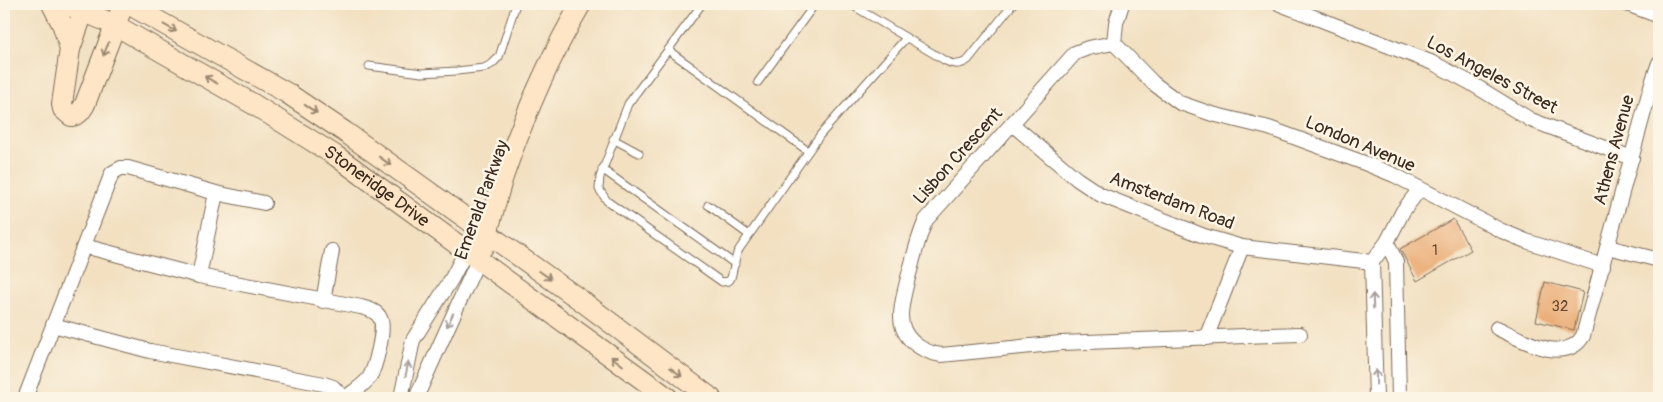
<svg xmlns="http://www.w3.org/2000/svg" width="1663" height="402" viewBox="0 0 1663 402" font-family="Pangolin,sans-serif">
<style>
.building{fill:#e9a86f}
.lines{fill:none;stroke-linecap:round;stroke-linejoin:round}
.lane-casing{stroke:#7b6a57;stroke-width:9}
.street-casing{stroke:#7b6a57;stroke-width:16}
.secondary-casing{stroke:#7b6a57;stroke-width:22}
.lane{stroke:#fff;stroke-width:7}
.street{stroke:#fff;stroke-width:14}
.secondary{stroke:#fde5c5;stroke-width:20}
.oneway{stroke:#9c8872}
.oneway2{stroke:#a79f9a}
.labels{text-anchor:middle;dominant-baseline:central;stroke-width:5;stroke-linejoin:round;paint-order:stroke}
.number-label{font-size:15px;fill:#664a32}
.street-label{font-size:18px;fill:#3b2a1e;stroke:#fcf5e5}
</style>
<rect width="100%" height="100%" fill="#fcf5e5"/>
<filter id="ink" filterUnits="userSpaceOnUse"><feTurbulence type="fractalNoise" baseFrequency=".02" numOctaves="2"/><feDisplacementMap in="SourceGraphic" scale="10" xChannelSelector="R" yChannelSelector="G"/><feConvolveMatrix kernelMatrix="1 2 1 2 8 2 1 2 1" color-interpolation-filters="sRGB"/></filter>
<filter id="wash" filterUnits="userSpaceOnUse"><feTurbulence type="fractalNoise" baseFrequency=".0096" numOctaves="4" result="noise"/><feDisplacementMap in="SourceGraphic" scale="20" xChannelSelector="R" yChannelSelector="G"/><feGaussianBlur stdDeviation="1.12" result="paint"/><feColorMatrix in="noise" values="0 0 0 0 0 0 0 0 0 0 0 0 0 0 0 0 0 1.4 0 .05"/><feComposite in="paint" operator="in"/></filter>
<g filter="url(#wash)">
<rect width="100%" height="100%" fill="#f2e0c1"/>
<g id="blocks">
<g class="building">
<polygon points="1453,219 1471,250 1417,281 1400,249"/>
<polygon points="1545,282 1583,292 1574,330 1536,321"/>
</g>
</g>
</g>
<g filter="url(#ink)">
<use href="#blocks" fill-opacity="0" stroke="#7b6a57" stroke-width="1"/>
<g class="lines">
<g class="lane-casing">
<g id="lane">
<polyline points="702,4 628,104 600,177 599,189 607,201 722,282 729,281 731,278 737,253 740,248 820,135 906,38"/>
<path d="M850,4L944,60C953,65 959,66 968,60L1013,4"/>
<polyline points="668,50 808,151"/>
<polyline points="369,66 422,73 457,71 484,68 492,64 499,57 516,4"/>
<polyline points="758,82 815,4"/>
<polyline points="613,139 639,153"/>
<polyline points="602,169 735,264"/>
<polyline points="708,205 749,235"/>
</g>
</g>
<g class="street-casing">
<g id="street">
<polyline points="1280,4 1433,63 1469,82 1531,120 1632,158"/>
<polyline points="1627,4 1659,16"/>
<path d="M1114,43L1088,48L1075,53L926,220C919,235 915,251 911,267C907,281 901,302 901,316C901,339 922,352 941,355L1061,343L1300,334"/>
<polyline points="1114,43 1153,83 1180,103 1212,114 1269,128 1367,164 1394,175 1502,231 1526,241 1603,266"/>
<polyline points="1114,43 1116,23 1122,4"/>
<polyline points="1012,124 1077,179 1101,195 1204,236 1242,247 1372,262"/>
<polyline points="1387,242 1396,262 1399,398"/>
<path d="M84,246L199,276L361,307C368,309 377,311 380,318C386,328 375,369 369,378C363,386 353,392 345,398"/>
<polyline points="1608,247 1659,260"/>
<polyline points="199,276 216,193"/>
<polyline points="323,301 332,251"/>
<polyline points="53,325 150,351 324,384 333,387 343,398"/>
<path d="M1497,328C1520,339 1565,366 1583,336L1651,86L1659,63"/>
<polyline points="1206,338 1242,247"/>
<polyline points="25,398 112,173 121,168 128,168 216,193 264,203"/>
<polyline points="401,398 413,340 452,278 466,251"/>
<polyline points="416,398 478,260"/>
<polyline points="1376,398 1372,262 1387,242 1403,211 1419,190"/>
</g>
</g>
<g class="secondary-casing">
<g id="secondary">
<polyline points="52,4 63,26 70,49"/>
<path id="s1" d="M66,4L115,25L253,104L336,156L668,398"/>
<path d="M86,4L70,49L62,104L63,109L71,116C79,115 81,111 85,104L120,13"/>
<polyline points="128,4 287,93 345,132 579,299 711,398"/>
<path d="M483,247C491,223 496,198 504,174C525,114 549,58 581,4"/>
</g>
</g>
<use href="#lane" class="lane"/>
<use href="#street" class="street"/>
<use href="#secondary" class="secondary"/>
</g>
<defs><path id="oneway-shaft" d="M-6 0H5M1.5-3L5.5 0L1.5 3" fill="none" stroke-width="1.6" stroke-linecap="round" stroke-linejoin="round" transform="scale(1.25)"/></defs>
<g class="oneway">
<use href="#oneway-shaft" transform="translate(170 28) rotate(29)"/>
<use href="#oneway-shaft" transform="translate(106 49) rotate(111)"/>
<use href="#oneway-shaft" transform="translate(211 80) rotate(-150)"/>
<use href="#oneway-shaft" transform="translate(311 109) rotate(33)"/>
<use href="#oneway-shaft" transform="translate(385 161) rotate(36)"/>
<use href="#oneway-shaft" transform="translate(545 275) rotate(35)"/>
<use href="#oneway-shaft" transform="translate(617 361) rotate(-143)"/>
<use href="#oneway-shaft" transform="translate(676 372) rotate(37)"/>
</g>
<g class="oneway2">
<use href="#oneway-shaft" transform="translate(1373 301) rotate(-92)"/>
<use href="#oneway-shaft" transform="translate(450 320) rotate(115)"/>
<use href="#oneway-shaft" transform="translate(407 369) rotate(-78)"/>
<use href="#oneway-shaft" transform="translate(1376 377) rotate(-91)"/>
</g>
</g>
<g class="labels">
<g class="number-label">
<text x="1435" y="250">1</text>
<text x="1560" y="306">32</text>
</g>
<g class="street-label">
<text transform="translate(1492 75) rotate(28)">Los Angeles Street</text>
<text transform="translate(1360 144) rotate(23)">London Avenue</text>
<text transform="translate(1614 150) rotate(-75)">Athens Avenue</text>
<text transform="translate(958 156) rotate(-48)">Lisbon Crescent</text>
<text stroke="none"><textPath href="#s1" startOffset="361">Stoneridge Drive</textPath></text>
<text transform="translate(482 200) rotate(-70)">Emerald Parkway</text>
<text transform="translate(1172 201) rotate(21)">Amsterdam Road</text>
</g>
</g>
<rect width="1663" height="402" fill="none" stroke="#fcf5e5" stroke-width="20"/>
</svg>
